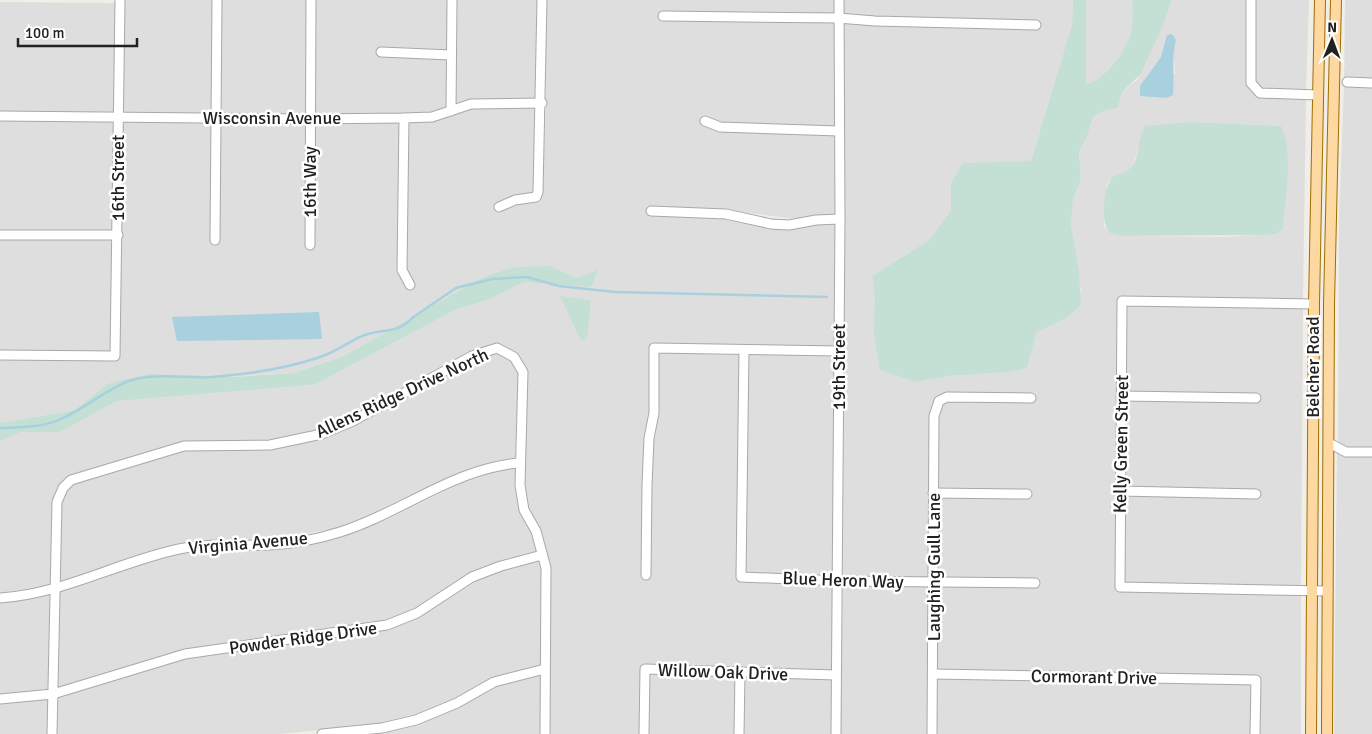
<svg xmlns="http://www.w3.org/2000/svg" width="1372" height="734" viewBox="0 0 1372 734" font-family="Signika,sans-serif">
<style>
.residential{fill:#dfdede;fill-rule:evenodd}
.wetland{fill:#c4dfd4}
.water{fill:#a8d0df}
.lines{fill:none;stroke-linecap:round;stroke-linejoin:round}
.stream{stroke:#a8d0df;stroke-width:2.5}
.minor-casing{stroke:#a8a8a8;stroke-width:11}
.major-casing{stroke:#9e6f00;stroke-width:12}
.minor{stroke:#fff;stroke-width:9}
.major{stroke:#fdd8a1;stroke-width:10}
.labels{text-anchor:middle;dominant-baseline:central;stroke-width:5;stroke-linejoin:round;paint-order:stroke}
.street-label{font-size:18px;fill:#212121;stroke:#fff}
</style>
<rect width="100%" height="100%" fill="#f1eee7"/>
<g class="residential">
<polygon points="124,0 212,0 213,114 122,113"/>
<polygon points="221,0 307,0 305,115 221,114"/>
<polygon points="315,0 448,0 447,50 377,48 377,56 447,59 447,107 431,113 314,115"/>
<polygon points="456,0 538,0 538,98 471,100 455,105"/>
<polygon points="546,0 834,0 834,13 659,12 660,21 834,22 835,126 721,122 703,115 700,123 720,131 835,136 836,215 816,215 796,219 716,209 647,206 646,215 726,219 771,228 789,230 816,224 836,224 834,346 650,344 650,413 643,485 642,579 650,579 651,485 653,439 658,413 658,353 740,355 737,581 835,586 832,671 645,665 640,734 549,734 550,568 528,509 524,485 519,355 515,351 496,344 471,352 351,417 321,429 269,441 183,441 70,476 57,488 54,495 50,585 0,593 0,441 21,432 60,432 117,401 314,385 457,309 490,299 524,282 591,287 599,271 576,278 551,266 483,277 344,356 294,373 107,384 75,410 0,423 0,359 119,360 122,239 122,122 213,123 211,244 218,245 221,123 305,124 306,249 314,249 314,124 400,123 398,272 408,291 415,287 406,269 408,123 433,122 472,109 537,108 534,191 531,194 513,196 494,204 497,212 516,205 537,202 542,195 546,107"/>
<path d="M842,0H1073L1072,24L1031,161L963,164L951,183V211L929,240L872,276L875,298L916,382L949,376L1009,372L1027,368L1037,332L1065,319L1081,292L1071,225L1073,200L1081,179L1079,152L1087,137L1093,117L1104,111L1118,108L1122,92L1138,79L1172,0H1247L1246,74L1248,86L1260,98L1306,99L1303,299L1118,297L1116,591L1301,595V734H1259V676L937,669L939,587H1039L1038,578H939L938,497L1031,499L1032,490L938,488V416L943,405L948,401L1035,402V393L947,392L937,396L934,399L930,578L843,577L844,255ZM1176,40L1173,49L1175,74L1146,77ZM1192,122L1281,126L1284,202L1283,227L1276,234L1223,237L1122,236L1109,233L1104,226L1107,184L1113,176L1125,174L1132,167L1139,147Z"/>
<polygon points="1086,0 1132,0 1133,24 1128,45 1102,77 1092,83 1085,82"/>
<polygon points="1255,0 1309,0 1306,90 1262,88 1255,81"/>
<polygon points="1345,0 1372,0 1372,79 1344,77"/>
<polygon points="0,2 116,3 114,113 0,112"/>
<polygon points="1344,86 1372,88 1372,448 1346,447 1338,443 1339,216"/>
<polygon points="0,121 114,122 114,230 0,230"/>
<polygon points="0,240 114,240 111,351 0,350"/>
<polygon points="1126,306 1303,309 1301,586 1125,582 1125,496 1260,499 1260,490 1125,487 1125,401 1260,402 1260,394 1126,391"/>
<polygon points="497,353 511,361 519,373 515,459 499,460 473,468 387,509 338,528 271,540 215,541 179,545 128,558 97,571 58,583 61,503 66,492 73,484 184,450 270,450 323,438 355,425 473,361"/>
<polygon points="748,355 834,355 835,576 746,573"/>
<polygon points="1337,453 1345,456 1372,457 1372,734 1334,734"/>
<polygon points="515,468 520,511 532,534 537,551 500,561 471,573 415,609 386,621 185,650 57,688 58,592 99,580 130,567 180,554 216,550 272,549 340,537 390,518 476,476 501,469"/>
<polygon points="539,560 542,569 541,665 493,678 455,699 415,715 381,724 280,734 56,734 57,698 186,659 388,630 419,617 474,582 502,570"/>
<polygon points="843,586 930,587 928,734 840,734"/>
<polygon points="50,594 49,690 0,695 0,602"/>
<polygon points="541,674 541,734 369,734 383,733 417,724 458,708 495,686"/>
<polygon points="649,674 736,677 735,734 648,734"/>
<polygon points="744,677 832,680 832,734 743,734"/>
<polygon points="937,679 1252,685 1251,734 937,734"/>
<polygon points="49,699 48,734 0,734 0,704"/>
</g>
<g class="wetland">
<path d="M1073,0H1086V83C1096,83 1102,76 1109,69C1131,43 1134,34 1132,0H1172L1160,32L1140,75L1122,92L1118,108L1104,111L1093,117L1087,137L1079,152L1081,179L1073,200L1071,225L1079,271L1081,305L1065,319L1037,332L1027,368L1009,372L949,376L916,382L880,370L874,334L875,298L872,276L929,240L951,211V183L963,163L1031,161L1072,24Z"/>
<path d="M1192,122L1281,126C1294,157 1285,195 1283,228L1276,234L1264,235L1122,236L1109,233C1100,219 1103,189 1113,176C1144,171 1134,147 1145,126Z"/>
<polygon points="551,266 576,278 599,270 591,287 524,282 490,299 457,309 314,385 117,401 60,432 21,432 0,441 0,423 75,410 107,384 149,374 231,377 294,373 344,356 483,277 516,267"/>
<polygon points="560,296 591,300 587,338 581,341"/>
</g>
<g class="water">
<path d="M1172,34L1176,40C1171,58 1175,77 1173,95L1166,98L1140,96V86L1161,57L1167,35Z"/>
<polygon points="319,312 322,339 177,341 172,317"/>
</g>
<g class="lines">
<path class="stream" d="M0,428C22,427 43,428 63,418C85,408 107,389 129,381C155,372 186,379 212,377C248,374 286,369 320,357C335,352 347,343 360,337C378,328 398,335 412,318L456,288L492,279L527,277L559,286L615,292L827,297"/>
<g class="minor-casing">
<g id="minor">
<polyline points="1251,0 1251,83 1260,93 1318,95"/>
<polyline points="663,16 838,18 875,21 1036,25"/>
<polyline points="381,52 451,55"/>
<polyline points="1347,82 1372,83"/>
<polyline points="451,111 452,0"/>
<polyline points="0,116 309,119 404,118 432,117 471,104 542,103"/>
<polyline points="404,118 402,270 410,285"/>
<polyline points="705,121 720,127 839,131"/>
<polyline points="499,207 515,200 536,197 538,192 542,0"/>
<polyline points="651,211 726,214 771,224 789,225 816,220 840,219"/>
<polyline points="0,235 118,235"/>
<polyline points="215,240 217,0"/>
<polyline points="310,245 311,0"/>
<polyline points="1314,304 1122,301 1120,587 1328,591"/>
<polyline points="744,350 741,577 839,581 1035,583"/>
<polyline points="0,355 115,356 120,0"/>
<polyline points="1121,396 1256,398"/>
<polyline points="1329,443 1346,452 1372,452"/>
<polyline points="1120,491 1256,494"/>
<polyline points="933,493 1027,494"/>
<polyline points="646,575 647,485 649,438 654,413 654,348 838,351"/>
<path d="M0,598C63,594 118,562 179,549C208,543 239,546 269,545C292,544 318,539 340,532C401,513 455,468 519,463"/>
<polyline points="933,674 1256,680 1255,734"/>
<polyline points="0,699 53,694 185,654 387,625 417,613 472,577 501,566 542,555"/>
<polyline points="52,734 57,502 63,488 71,480 184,446 270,445 322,434 353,421 472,356 497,348 514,357 523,372 520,485 524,510 536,531 546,568 545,734"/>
<polyline points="322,734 382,728 416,720 457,703 494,682 545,669"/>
<polyline points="644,734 645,669 836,675"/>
<polyline points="739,734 740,672"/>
<polyline points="836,734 840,219 839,0"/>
<polyline points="932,734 934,416 939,401 947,397 1031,398"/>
</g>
</g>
<g class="major-casing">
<g id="major">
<polyline points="1311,734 1314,304 1320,0"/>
<polyline points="1327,734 1329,304 1336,0"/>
</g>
</g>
<use href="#minor" class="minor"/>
<use href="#major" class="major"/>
</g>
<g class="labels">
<g class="street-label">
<text x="272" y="118">Wisconsin Avenue</text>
<text transform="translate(118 178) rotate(-90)">16th Street</text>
<text transform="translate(310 182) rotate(-90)">16th Way</text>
<text transform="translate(839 367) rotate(-90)">19th Street</text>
<text transform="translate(1313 367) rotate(-90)">Belcher Road</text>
<text transform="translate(402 393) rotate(-25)">Allens Ridge Drive North</text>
<text transform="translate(1121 444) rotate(-89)">Kelly Green Street</text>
<text transform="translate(248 543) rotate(-5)">Virginia Avenue</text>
<text transform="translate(934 567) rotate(-90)">Laughing Gull Lane</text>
<text transform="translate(843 580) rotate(2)">Blue Heron Way</text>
<text transform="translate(303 638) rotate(-8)">Powder Ridge Drive</text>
<text transform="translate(723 672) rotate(2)">Willow Oak Drive</text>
<text transform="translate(1094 677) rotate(1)">Cormorant Drive</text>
</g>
</g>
<g transform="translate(1332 40) rotate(1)" stroke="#ffffff" stroke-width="4" paint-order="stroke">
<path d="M0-4L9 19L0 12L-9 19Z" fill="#212121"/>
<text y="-8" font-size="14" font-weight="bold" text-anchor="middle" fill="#212121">N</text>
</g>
<path d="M18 38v8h119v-8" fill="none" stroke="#212121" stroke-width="2.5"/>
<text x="25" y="38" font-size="15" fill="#212121" stroke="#ffffff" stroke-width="4" paint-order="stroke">100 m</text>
</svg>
